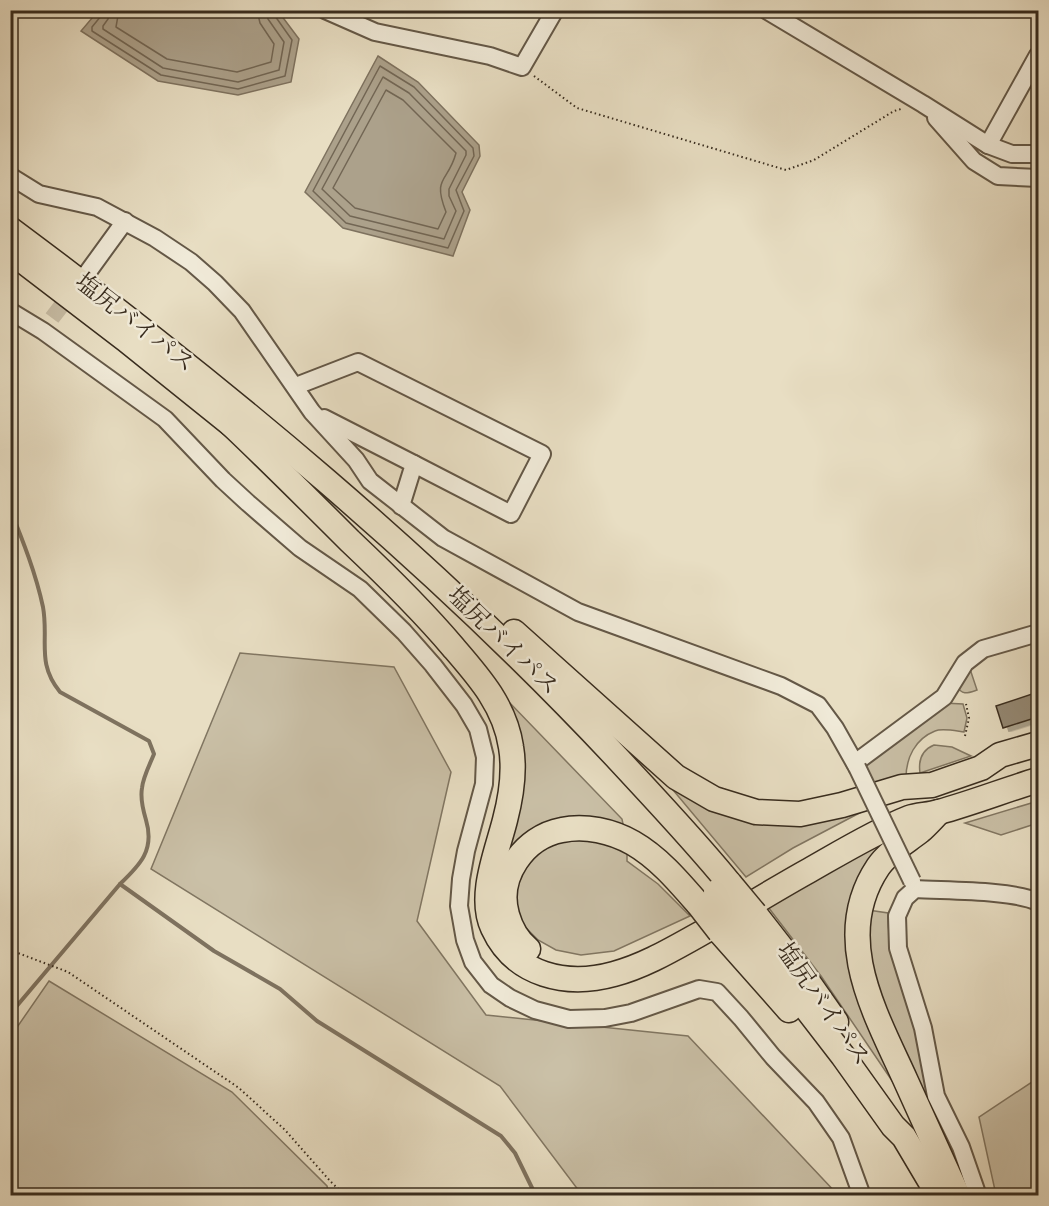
<svg xmlns="http://www.w3.org/2000/svg" width="1049" height="1206" viewBox="0 0 1049 1206" font-family="'Sorts Mill Goudy','Noto Serif JP',serif">
<style>
.green{fill:#cac0a7;stroke:#817662;stroke-width:1.5}
.water{fill:#aca18b;stroke:#7e725f;stroke-width:1.5}
.lines{fill:none;stroke-linecap:round;stroke-linejoin:round}
.shore{stroke:#726654;stroke-width:1.5}
.stream{stroke:#7e725f;stroke-width:4}
.building{fill:#948974;stroke:#382c1e;stroke-width:1.5;filter:url(#shadow)}
.minor-tunnel{stroke:#c5baa2;stroke-width:16;stroke-dasharray:16 8;stroke-linecap:butt}
.minor-casing{stroke:#645847;stroke-width:20}
.highway-casing{stroke:#382c1e;stroke-width:27}
.path{stroke:#382c1e;stroke-width:2;stroke-dasharray:1.5 3;stroke-linecap:butt}
.minor{stroke:#f0ead8;stroke-width:16}
.highway{stroke:#e8dec3;stroke-width:24}
.minor-bridge-casing{stroke:#645847;stroke-width:20;stroke-linecap:butt}
.highway-bridge-casing{stroke:#382c1e;stroke-width:27;stroke-linecap:butt}
.minor-bridge{stroke:#f0ead8;stroke-width:16}
.highway-bridge{stroke:#e8dec3;stroke-width:24}
.labels{text-anchor:middle;dominant-baseline:central;stroke-width:5;stroke-linejoin:round;paint-order:stroke}
.street-label{font-size:24px;fill:#382c1e;stroke:#f0ead8}
</style>
<defs>
<filter id="shadow"><feDropShadow dx="6" dy="3.5" stdDeviation="0" flood-color="#0004"/></filter>
</defs>
<rect width="100%" height="100%" fill="#e8dec3"/>
<filter id="stains"><feTurbulence type="fractalNoise" baseFrequency=".00333" numOctaves="4"/><feColorMatrix values="0 0 0 0 .2 0 0 0 0 .09 0 0 0 0 .02 0 0 0 .5 -.17"/></filter>
<radialGradient id="worn" r=".72"><stop offset=".6" stop-color="#630" stop-opacity="0"/><stop offset="1" stop-color="#630" stop-opacity=".3"/></radialGradient>
<g class="green">
<polygon points="240,653 394,667 451,772 417,921 486,1015 688,1036 838,1195 582,1195 500,1086 151,869"/>
<path d="M969,666L977,690C968,693 962,696 957,686Z"/>
<polygon points="507,700 622,819 623,824 619,827 592,818 503,869 516,722"/>
<path d="M943,703L963,704L967,718L964,732C956,731 942,728 935,731C915,739 906,758 906,778L875,787L864,764Z"/>
<path d="M934,745L952,747L971,756L920,773C918,759 922,750 934,745Z"/>
<polygon points="675,787 711,806 867,809 793,848 746,877 673,790"/>
<polygon points="1038,801 1038,823 1001,835 965,823"/>
<polygon points="595,837 627,853 627,861 658,884 690,916 614,951 581,955 556,950 538,940 523,925 517,906 516,890 520,876 527,861 557,840"/>
<path d="M883,840L886,846C873,859 859,872 853,890C829,960 872,1029 899,1091L821,976L765,903Z"/>
<path d="M868,910L888,913C887,956 905,989 918,1029C926,1054 931,1080 937,1106H928L892,1029L869,969Z"/>
<polygon points="49,981 232,1092 327,1186 329,1195 11,1195 11,1036"/>
<polygon points="1038,1078 1038,1195 996,1195 979,1117"/>
</g>
<g class="water">
<polygon points="278,11 299,39 291,82 238,95 158,81 81,31 98,11"/>
<polygon points="378,56 418,82 479,145 480,156 462,192 470,210 453,256 343,228 305,192"/>
</g>
<g class="lines">
<g class="shore">
<polyline points="102,10 101,16 92,27 92,31 161,75 238,89 285,76 292,40 275,16 274,10"/>
<polyline points="110,10 108,19 103,26 103,29 163,68 238,82 279,70 284,42 268,19 266,10"/>
<polyline points="119,10 116,27 167,59 237,72 271,62 274,44 260,23 257,10"/>
<polygon points="380,66 414,87 473,148 474,156 456,190 464,211 448,248 346,223 313,191"/>
<polygon points="383,77 409,93 466,151 466,155 449,189 449,196 456,211 444,239 350,216 322,189"/>
<path d="M386,90L403,100L456,153C448,183 432,176 446,212L438,229L355,208L333,188Z"/>
</g>
<g class="stream">
<path d="M10,509C23,541 36,574 43,607C49,640 36,663 60,692L149,741L154,754C150,764 143,777 142,788C140,799 143,810 146,820C155,850 140,865 120,884L10,1014"/>
<polyline points="120,884 214,951 280,989 317,1021 501,1136 515,1153 536,1196"/>
</g>
</g>
<polygon class="building" points="1038,692 1038,717 1003,728 996,706"/>
<g class="lines">
<polyline class="minor-tunnel" points="52,318 75,288"/>
<g class="minor-casing">
<g id="minor">
<polyline points="325,10 375,32 490,56 522,67 555,10"/>
<polyline points="766,10 923,104 988,145 1012,154 1038,154"/>
<polyline points="936,118 974,161 998,176 1038,178"/>
<polyline points="988,145 1038,55"/>
<polyline points="10,176 39,194 97,207 155,238 191,262 215,283 242,311 312,412 356,460 370,481 443,538 578,612 781,686 818,705 835,728 857,767"/>
<polyline points="85,276 125,221"/>
<polyline points="10,311 43,331 165,419 223,480 248,503 300,548 360,589 404,632 433,665 464,705 478,729 485,757 484,784 466,851 461,879 459,906 465,940 473,962 491,985 510,998 535,1010 569,1019 605,1018 631,1013 699,989 717,992 741,1018 773,1057 816,1102 841,1138 862,1196"/>
<polyline points="296,386 358,362 542,454 511,514 414,464"/>
<polyline points="324,418 414,464 401,506"/>
<polyline points="855,763 944,697 965,663 983,649 1038,633"/>
<path d="M978,1196L961,1147L936,1096L923,1028L898,948L897,916L905,898L915,889C946,891 1013,890 1038,902"/>
</g>
</g>
<g class="highway-casing">
<g id="highway">
<path d="M10,229C226,390 435,563 619,760C657,801 695,841 730,884"/>
<polyline points="10,251 125,339 242,433"/>
<path d="M231,424C271,462 311,502 350,541C386,575 421,609 453,647C479,677 505,706 511,747C515,770 511,797 505,820C497,852 478,896 493,928C515,976 567,987 614,974C644,966 671,950 698,935C736,914 772,891 810,870C840,853 876,831 909,818C918,815 929,815 939,812C972,803 1005,790 1038,780"/>
<polyline points="514,632 676,777 714,799 756,812 800,814 842,805 902,787 932,785 981,768 1000,755 1038,744"/>
<path d="M939,812C933,818 927,825 920,831C906,842 888,852 878,867C831,937 875,1013 905,1079C923,1118 940,1157 958,1196"/>
<polyline points="755,914 808,982 836,1022"/>
<polyline points="739,921 843,1056 893,1126 904,1137 939,1196"/>
<polyline points="720,932 789,1010"/>
<path d="M528,949C517,940 511,929 507,915C496,877 524,837 562,830C585,825 612,831 633,843C659,858 679,882 699,905"/>
</g>
</g>
<g class="path">
<polyline points="534,76 577,108 786,170 814,160 894,111 901,109"/>
<polyline points="965,736 969,718 966,704"/>
<polyline points="10,950 68,972 239,1088 285,1130 331,1182 346,1196"/>
</g>
<use href="#minor" class="minor"/>
<use href="#highway" class="highway"/>
<g class="minor-bridge-casing">
<polyline id="minor-bridge" points="857,767 912,881"/>
</g>
<g class="highway-bridge-casing">
<g id="highway-bridge">
<polyline points="730,884 755,914"/>
<polyline points="716,892 739,921"/>
<polyline points="699,905 720,932"/>
</g>
</g>
<use href="#minor-bridge" class="minor-bridge"/>
<use href="#highway-bridge" class="highway-bridge"/>
</g>
<g class="labels">
<g class="street-label">
<text transform="translate(134 324) rotate(38)">塩尻バイパス</text>
<text transform="translate(502 642) rotate(44)">塩尻バイパス</text>
<text transform="translate(822 1005) rotate(55)">塩尻バイパス</text>
</g>
</g>
<rect width="1049" height="1206" fill="none" stroke="#e8dec3" stroke-width="36"/>
<rect x="12" y="12" width="1025" height="1182" fill="none" stroke="#382c1e" stroke-width="3"/>
<rect x="18" y="18" width="1013" height="1170" fill="none" stroke="#382c1e" stroke-width="1.5"/>
<rect width="100%" height="100%" filter="url(#stains)"/>
<rect width="100%" height="100%" fill="url(#worn)"/>
</svg>
